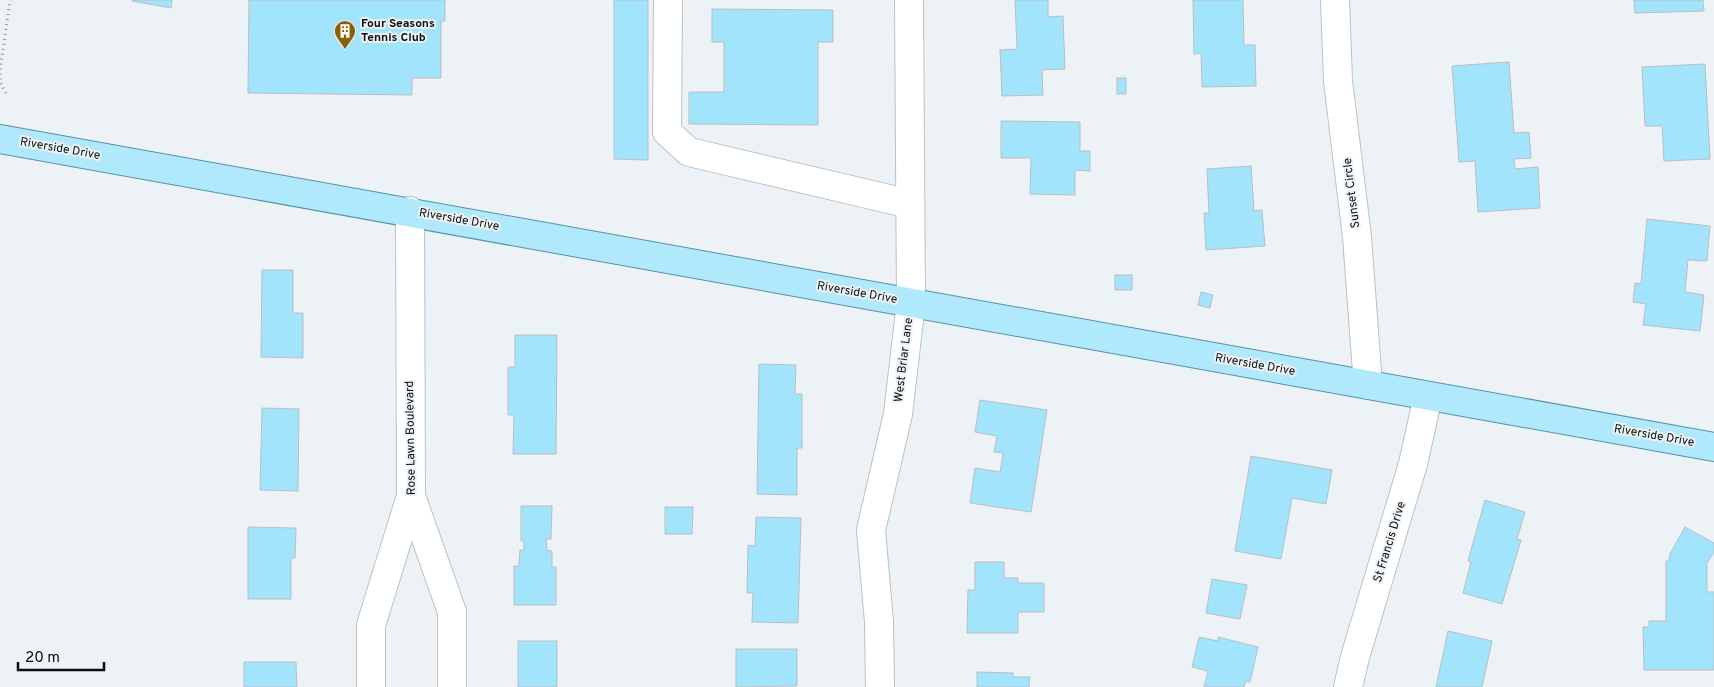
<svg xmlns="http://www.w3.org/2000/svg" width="1714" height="687" viewBox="0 0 1714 687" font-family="Overpass,sans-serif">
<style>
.building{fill:#a3e4fd;stroke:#b9bfc2}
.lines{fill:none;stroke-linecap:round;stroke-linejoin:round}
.minor-casing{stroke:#bcc2c4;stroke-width:30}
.major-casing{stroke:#5492a8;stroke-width:30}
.path{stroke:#909497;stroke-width:3;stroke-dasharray:1 4;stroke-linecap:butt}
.minor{stroke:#fff;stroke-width:28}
.major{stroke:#b0e8fc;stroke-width:28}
.labels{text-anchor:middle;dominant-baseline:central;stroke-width:4;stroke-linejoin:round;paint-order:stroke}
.poi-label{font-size:12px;font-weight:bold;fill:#0c0e0f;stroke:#ecf2f5;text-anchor:start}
.street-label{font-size:12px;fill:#0c0e0f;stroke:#ecf2f5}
</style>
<rect width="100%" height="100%" fill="#ecf2f5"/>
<g class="building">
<polygon points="132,0 172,0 171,8 132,1"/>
<polygon points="249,0 445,0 445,21 441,21 441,78 412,78 412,95 248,93"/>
<polygon points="614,0 648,0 648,160 614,159"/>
<polygon points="1015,0 1048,0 1048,17 1063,16 1065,69 1042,70 1043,95 1002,96 1000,50 1017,49"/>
<polygon points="1193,0 1243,0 1244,45 1255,45 1256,86 1202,87 1201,53 1194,54"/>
<polygon points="1634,0 1703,0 1704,11 1635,13"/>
<polygon points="712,9 833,10 833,42 818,42 818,125 689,124 689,92 724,92 724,42 712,42"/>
<polygon points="1509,62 1514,133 1529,132 1531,158 1514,159 1515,169 1538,167 1540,208 1478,212 1475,161 1459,162 1452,66"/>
<polygon points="1705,64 1710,159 1664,161 1662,126 1645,126 1642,67"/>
<rect x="1117" y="78" width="9" height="16"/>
<polygon points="1001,121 1080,122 1080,151 1090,151 1090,171 1075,170 1075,195 1030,194 1031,158 1001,158"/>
<polygon points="1251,166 1254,211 1262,210 1265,246 1206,250 1204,213 1209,213 1207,169"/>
<polygon points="1647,219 1710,226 1707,261 1688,260 1685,292 1704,295 1700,331 1643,325 1646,304 1633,302 1635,283 1641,284"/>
<polygon points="262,270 293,270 293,313 303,313 303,358 261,357"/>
<rect x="1115" y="275" width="17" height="15"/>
<polygon points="1201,292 1213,295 1210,308 1198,305"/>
<polygon points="515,335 557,335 556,454 513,454 514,415 508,415 508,367 515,367"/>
<polygon points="759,364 796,365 795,394 802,394 802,448 797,448 797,495 757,494"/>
<polygon points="980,400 1047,410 1031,512 970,503 975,468 1000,472 1003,453 994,452 997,436 975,432"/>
<polygon points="262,408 299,409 298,491 260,490"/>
<polygon points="1251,456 1332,470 1326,504 1292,498 1281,559 1235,551"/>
<polygon points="1485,500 1525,512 1517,539 1521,540 1502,604 1463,593 1471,562 1468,561"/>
<polygon points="521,506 552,506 551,539 546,539 547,550 552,551 552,567 556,567 556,605 514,605 514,566 519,566 520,550 524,550 524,541 521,541"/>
<polygon points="665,507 693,507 692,534 665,534"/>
<polygon points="756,517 801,518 798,623 752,622 753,593 747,593 748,545 755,546"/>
<polygon points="248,527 296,528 295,558 291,558 291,599 248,599"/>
<polygon points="1685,527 1714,543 1714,552 1707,563 1707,592 1714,592 1714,670 1644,670 1643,627 1649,627 1649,621 1666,621 1666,561 1669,561 1670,554"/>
<polygon points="975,562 1004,562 1004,578 1018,578 1018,583 1044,583 1044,612 1018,612 1018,633 967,633 968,590 975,590"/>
<polygon points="1212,579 1247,585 1240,619 1206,613"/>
<polygon points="1448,631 1492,641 1482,687 1436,687"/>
<polygon points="1199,637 1218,641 1218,637 1258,647 1250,682 1246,681 1244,687 1204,687 1208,671 1192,667"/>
<rect x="518" y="641" width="39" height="46"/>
<polygon points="736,649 797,649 797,686 736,687"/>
<polygon points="244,662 296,662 297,687 244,687"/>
<polygon points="977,672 1013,673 1013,677 1030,677 1029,687 977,687"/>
</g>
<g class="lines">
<g class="minor-casing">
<g id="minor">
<polyline points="668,0 667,132 689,152 910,204"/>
<polyline points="1335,0 1338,81 1357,237 1368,385"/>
<polyline points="410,211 411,496 452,612 452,687"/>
<polyline points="371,687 371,625 411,496"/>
<polyline points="880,687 879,622 871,530 898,414 911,303 909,0"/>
<polyline points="1348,687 1355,657 1413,464 1428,396"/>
</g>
</g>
<g class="major-casing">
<polyline id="major" points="0,139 1714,447"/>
</g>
<polyline class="path" points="6,93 0,82 0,71 10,0"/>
<use href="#minor" class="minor"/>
<use href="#major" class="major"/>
</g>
<defs>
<g id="building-pin" transform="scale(1.125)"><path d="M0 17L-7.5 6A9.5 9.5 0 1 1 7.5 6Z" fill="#8e5e09" stroke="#ecf2f5"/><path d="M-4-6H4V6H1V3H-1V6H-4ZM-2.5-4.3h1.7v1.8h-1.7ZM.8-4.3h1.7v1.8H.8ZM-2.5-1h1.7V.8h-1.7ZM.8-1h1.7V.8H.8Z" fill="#fff"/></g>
</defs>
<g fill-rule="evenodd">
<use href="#building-pin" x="345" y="31"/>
</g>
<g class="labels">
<g class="poi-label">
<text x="361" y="24">Four Seasons<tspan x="361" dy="14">Tennis Club</tspan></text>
</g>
<g class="street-label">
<text transform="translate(60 149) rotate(10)">Riverside Drive</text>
<text transform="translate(1352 193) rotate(-97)">Sunset Circle</text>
<text transform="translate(459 220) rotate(10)">Riverside Drive</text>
<text transform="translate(857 293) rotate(10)">Riverside Drive</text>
<text transform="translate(904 360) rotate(-83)">West Briar Lane</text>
<text transform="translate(1255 365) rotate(10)">Riverside Drive</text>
<text transform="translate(1654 436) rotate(10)">Riverside Drive</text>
<text transform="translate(411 438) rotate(-91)">Rose Lawn Boulevard</text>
<text transform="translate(1390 542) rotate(-73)">St Francis Drive</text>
</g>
</g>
<path d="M18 662v8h86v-8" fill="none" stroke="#0c0e0f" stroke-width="2.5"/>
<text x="25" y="662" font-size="15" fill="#0c0e0f" stroke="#ecf2f5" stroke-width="4" paint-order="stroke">20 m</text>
</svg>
